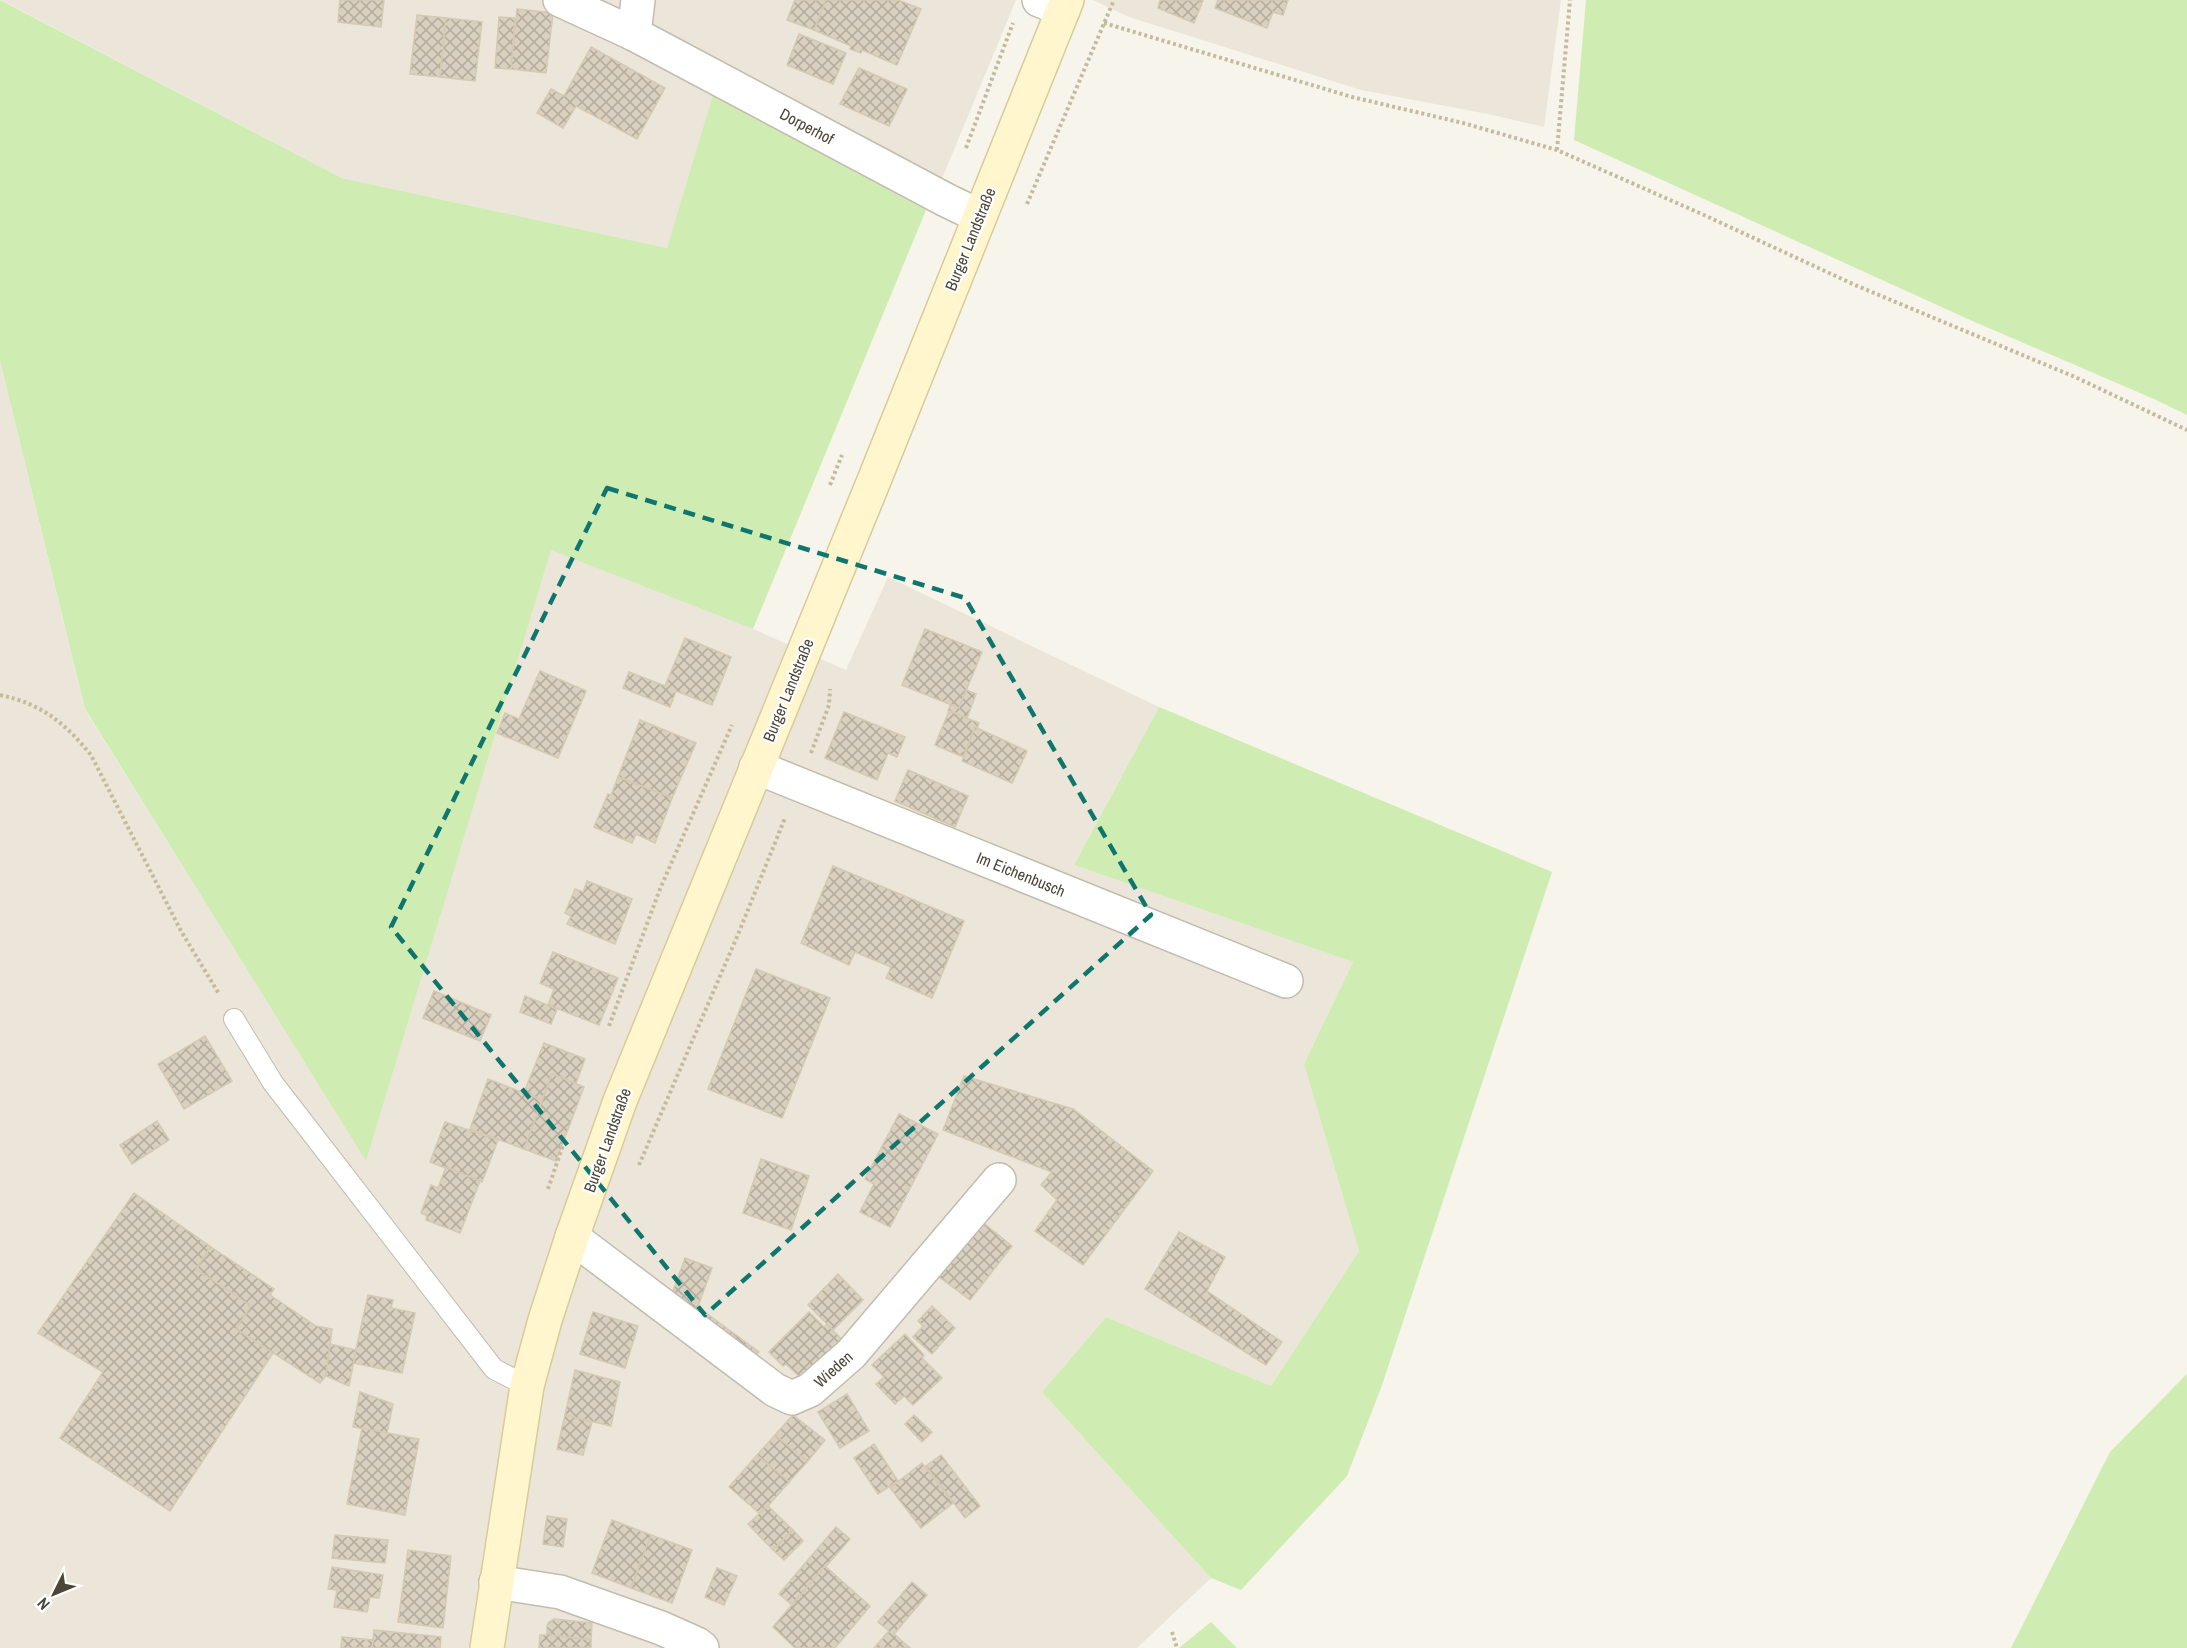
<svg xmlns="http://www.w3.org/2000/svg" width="2187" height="1648" viewBox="0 0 2187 1648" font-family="'Archivo Narrow',sans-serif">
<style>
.residential{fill:#ebe6d9}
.grass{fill:#cfedb2}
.building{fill:url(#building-cross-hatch);stroke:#d5c9b2;stroke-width:1.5}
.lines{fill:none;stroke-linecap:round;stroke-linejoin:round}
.lane-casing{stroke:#c3bcad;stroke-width:22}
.street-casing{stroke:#c3bcad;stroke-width:36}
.secondary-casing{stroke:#d9cb99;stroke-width:36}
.path{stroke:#c6ba9d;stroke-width:4;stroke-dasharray:3 3;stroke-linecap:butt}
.lane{stroke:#fff;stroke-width:20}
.street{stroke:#fff;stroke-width:33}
.secondary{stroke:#fff6cd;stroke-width:33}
.marked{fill:none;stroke:#0f766e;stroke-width:4.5;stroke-dasharray:12 8;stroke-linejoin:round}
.labels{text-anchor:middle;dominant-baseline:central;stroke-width:4.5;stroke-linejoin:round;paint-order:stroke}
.street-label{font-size:16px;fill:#4c4538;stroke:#fff}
</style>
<defs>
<pattern id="building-cross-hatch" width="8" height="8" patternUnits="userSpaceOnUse" patternTransform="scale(1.5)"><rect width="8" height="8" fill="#d9d0c0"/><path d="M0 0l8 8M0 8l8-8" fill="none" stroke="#b2ab9d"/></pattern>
</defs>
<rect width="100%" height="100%" fill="#f6f4eb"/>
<g class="residential">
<polygon points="1,0 1016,0 941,181 725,62 667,248 342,178"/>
<polygon points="1093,0 1561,0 1544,127 1488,114 1361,90 1129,17"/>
<polygon points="0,361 85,710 366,1160 551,549 753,629 846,670 888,577 1159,707 1074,865 1353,962 1304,1064 1359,1251 1271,1386 1106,1317 1042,1392 1211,1578 1137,1648 0,1648"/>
</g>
<g class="grass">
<polygon points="0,0 342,178 667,248 713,95 926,210 753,629 551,550 366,1161 85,709 0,361"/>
<polygon points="1586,0 2187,0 2187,415 2154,399 1968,319 1574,140"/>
<polygon points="1159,707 1552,872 1381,1388 1347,1476 1241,1590 1211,1578 1042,1392 1106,1317 1271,1386 1359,1251 1304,1064 1353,962 1074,865"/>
<polygon points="2187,1374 2187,1648 2011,1648 2110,1452"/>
<polygon points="1211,1622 1237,1648 1179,1648"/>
</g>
<g class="building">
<polygon points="340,0 384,0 381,27 338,22"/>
<polygon points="795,0 826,0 814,30 787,20"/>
<polygon points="826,0 898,0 921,9 897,65 862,50 861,53 850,49 851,46 814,30"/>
<polygon points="1160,0 1203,0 1194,23 1158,8"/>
<polygon points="1218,0 1288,0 1283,15 1273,12 1267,28 1215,8"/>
<polygon points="517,9 553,13 546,73 511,69"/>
<polygon points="417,15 446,18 440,77 410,74"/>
<polygon points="499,17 515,18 511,69 495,68"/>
<polygon points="446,18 482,22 475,81 440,77"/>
<polygon points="799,34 846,53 833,84 787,65"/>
<polygon points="591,47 665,88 637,139 576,106 563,128 537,113 551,89 564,96"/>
<polygon points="859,68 907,89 889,126 840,104"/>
<polygon points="925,629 982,652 959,708 902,685"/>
<polygon points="685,638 731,657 712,705 676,691 670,707 623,688 629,672 665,686"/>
<polygon points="540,671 586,691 558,758 497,733 505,713 519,719"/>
<polygon points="966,690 976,694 967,718 948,710 951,704 959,708"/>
<polygon points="949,711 979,723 977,729 975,727 963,757 935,745"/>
<polygon points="844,712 905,737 897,757 888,753 877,780 825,758"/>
<polygon points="640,720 696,743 672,798 618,777"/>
<polygon points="975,727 1027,751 1012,783 962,761"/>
<polygon points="908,770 968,796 955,827 895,801"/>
<polygon points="618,777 672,798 655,843 636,834 632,843 594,827 608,794 611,795"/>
<polygon points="833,866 964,921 932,998 886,978 891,967 855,952 849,965 801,943"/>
<polygon points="587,881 632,899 615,944 567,924 571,916 565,913 575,889 583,892"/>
<polygon points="553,952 618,978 599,1025 548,1005 554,989 540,983"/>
<polygon points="756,969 830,998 782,1118 708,1089"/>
<polygon points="434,991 491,1015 480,1041 423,1018"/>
<polygon points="525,996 557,1009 551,1024 520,1012"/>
<polygon points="205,1036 232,1081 184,1109 158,1064"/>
<polygon points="544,1043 585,1059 576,1083 552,1074 542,1100 528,1094 525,1090"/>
<polygon points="552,1074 584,1087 556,1161 524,1149"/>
<polygon points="964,1076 1073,1109 1153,1171 1083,1265 1035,1231 1057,1200 1041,1185 1052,1172 943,1130"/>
<polygon points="488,1079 542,1100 524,1149 470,1129"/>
<polygon points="899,1114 938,1134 890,1227 860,1212 874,1184 865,1179"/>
<polygon points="157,1121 169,1140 132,1164 120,1145"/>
<polygon points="445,1122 498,1140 482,1182 430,1162"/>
<polygon points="761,1159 809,1176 791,1230 743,1213"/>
<polygon points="446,1167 480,1181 460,1233 426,1220 427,1216 421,1213 431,1185 438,1188"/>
<polygon points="134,1193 211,1247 196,1269 251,1306 236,1329 273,1353 170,1511 60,1438 103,1372 38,1333"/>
<polygon points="981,1221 1012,1246 970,1300 938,1276"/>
<polygon points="1179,1232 1225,1257 1207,1291 1282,1342 1266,1365 1145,1289"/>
<polygon points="211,1247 274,1289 270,1295 316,1326 332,1329 326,1376 320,1383 236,1329 251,1306 196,1269"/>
<polygon points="685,1258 712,1268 697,1309 670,1299"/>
<polygon points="838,1274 863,1300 833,1330 808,1305"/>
<polygon points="368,1295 393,1300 391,1308 415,1313 402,1373 353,1363"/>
<polygon points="932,1306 955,1328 932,1354 913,1337 923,1326 918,1321"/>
<polygon points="702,1310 759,1352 744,1363 697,1328"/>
<polygon points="593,1312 638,1326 625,1368 580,1354"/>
<polygon points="809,1312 824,1327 827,1324 844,1342 805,1382 786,1364 783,1366 769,1352"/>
<polygon points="905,1334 924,1355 922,1358 942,1378 913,1405 904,1396 895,1404 876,1384 884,1377 872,1365"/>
<polygon points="330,1344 356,1350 349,1386 326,1376"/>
<polygon points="575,1370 620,1382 611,1426 565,1415"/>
<polygon points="360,1392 393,1404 387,1433 353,1427"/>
<polygon points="847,1394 869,1431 840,1448 818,1412"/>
<polygon points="565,1415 592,1422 583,1455 557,1449"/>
<polygon points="793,1415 825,1440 807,1462 775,1435"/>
<polygon points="914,1415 932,1432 922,1442 905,1424"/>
<polygon points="362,1428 419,1439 405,1515 347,1504"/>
<polygon points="775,1435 807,1462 789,1482 757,1455"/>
<polygon points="874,1444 898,1481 878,1494 854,1458"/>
<polygon points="757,1455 789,1482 768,1506 759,1513 729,1487"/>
<polygon points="941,1455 980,1506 965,1518 926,1466"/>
<polygon points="922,1463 953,1503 921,1528 890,1488"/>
<polygon points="768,1506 793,1530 773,1550 748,1524"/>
<polygon points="547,1516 567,1519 563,1547 543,1544"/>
<polygon points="612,1520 651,1535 631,1588 592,1573"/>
<polygon points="836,1527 850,1539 792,1605 779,1594"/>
<polygon points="793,1530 803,1541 784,1560 773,1550"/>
<polygon points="335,1535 388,1540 385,1563 332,1558"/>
<polygon points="651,1535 692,1550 672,1603 631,1588"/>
<polygon points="408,1550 451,1556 443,1628 398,1622"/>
<polygon points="825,1566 870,1606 835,1648 795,1648 773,1627"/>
<polygon points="332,1567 383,1575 379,1598 370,1597 367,1612 334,1607 337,1590 328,1589"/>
<polygon points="717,1568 737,1576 724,1605 705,1597"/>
<polygon points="912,1582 927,1595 894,1634 910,1648 874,1648 889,1631 878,1622"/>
<polygon points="554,1619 592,1623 591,1640 550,1635 550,1633 547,1632 547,1626 549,1622"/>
<polygon points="374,1630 441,1637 440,1648 372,1648"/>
<polygon points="547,1632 550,1633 550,1635 591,1640 591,1648 539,1648 540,1635 547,1635"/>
<polygon points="342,1637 373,1640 372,1648 341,1648"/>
</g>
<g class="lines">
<g class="lane-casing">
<polyline id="lane" points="234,1019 273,1083 494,1369 527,1386"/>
</g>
<g class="street-casing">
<g id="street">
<polyline points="560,0 634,34 946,200 979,216"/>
<polyline points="1039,0 1063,10"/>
<polyline points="634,34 638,0"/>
<polyline points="756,767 1286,981"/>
<polyline points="572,1237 775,1390 792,1398 810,1390 851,1354 999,1180"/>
<polyline points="496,1582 560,1592 661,1628 697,1644 702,1648"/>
</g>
</g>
<g class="secondary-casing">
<polyline id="secondary" points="487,1648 527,1386 545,1320 572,1237 620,1101 873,483 1067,0"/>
</g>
<g class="path">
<polyline points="1104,23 1352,97 1463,123 1557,150 1704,215 1855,285 2075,377 2187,430"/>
<polyline points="966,148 1013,23"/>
<polyline points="1557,150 1570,0"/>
<polyline points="1027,204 1114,0"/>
<polyline points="830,485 842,455"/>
<path d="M0,695C42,704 65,723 91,755L181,931L219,994"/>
<polyline points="811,753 829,705 830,689"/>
<polyline points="609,1026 660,889 732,725"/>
<polyline points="639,1165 739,932 785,818"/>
<polyline points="548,1189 563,1145"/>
<polyline points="1172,1632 1177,1648"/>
</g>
<use href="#lane" class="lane"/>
<use href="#street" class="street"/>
<use href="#secondary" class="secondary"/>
</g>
<path class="marked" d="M607,488L965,598L1151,915L705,1315L391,927Z"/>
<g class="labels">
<g class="street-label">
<text transform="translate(807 126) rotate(28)">Dorperhof</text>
<text transform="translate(970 239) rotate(-68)">Burger Landstraße</text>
<text transform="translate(788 690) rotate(-68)">Burger Landstraße</text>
<text transform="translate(1021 874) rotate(22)">Im Eichenbusch</text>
<text transform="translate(607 1140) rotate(-70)">Burger Landstraße</text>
<text transform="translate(833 1369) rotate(-42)">Wieden</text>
</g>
</g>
<g transform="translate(54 1594) rotate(227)" stroke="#ffffff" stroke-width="4.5" paint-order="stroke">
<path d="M0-4.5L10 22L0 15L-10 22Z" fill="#4c4538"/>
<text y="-9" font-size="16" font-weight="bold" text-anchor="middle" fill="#4c4538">N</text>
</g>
</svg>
